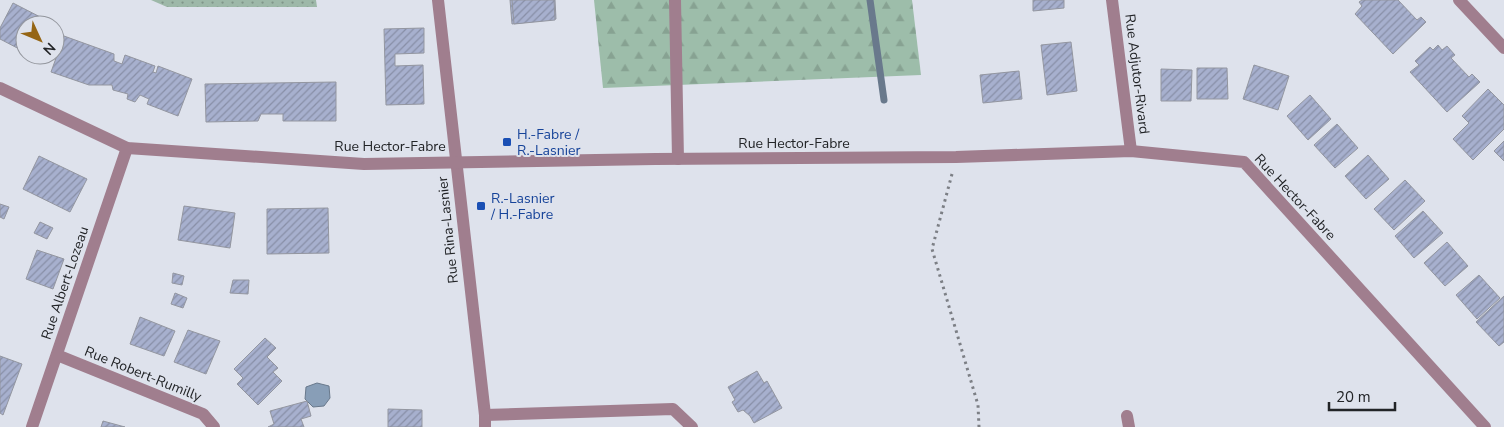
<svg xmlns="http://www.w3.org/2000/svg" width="1504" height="427" viewBox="0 0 1504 427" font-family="'Nunito Sans',sans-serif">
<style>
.forest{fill:url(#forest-firs)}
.park{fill:url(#park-dots)}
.water{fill:#889eb7;stroke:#69798c}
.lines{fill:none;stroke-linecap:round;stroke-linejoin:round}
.stream{stroke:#69798c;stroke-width:7}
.building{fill:url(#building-hatch);stroke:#9396a0}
.path{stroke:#7c7f85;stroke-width:3;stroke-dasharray:2.5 4;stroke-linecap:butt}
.minor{stroke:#a07e8e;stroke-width:12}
.transit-dot{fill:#1a4fb4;stroke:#dee2ec;stroke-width:2}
.labels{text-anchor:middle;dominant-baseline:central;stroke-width:4;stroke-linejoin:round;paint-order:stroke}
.street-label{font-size:14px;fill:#222427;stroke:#dee2ec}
.transit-label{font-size:14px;fill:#164399;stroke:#dee2ec;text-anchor:start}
</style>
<defs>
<pattern id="forest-firs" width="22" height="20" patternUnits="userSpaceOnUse" patternTransform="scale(1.25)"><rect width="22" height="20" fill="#9dbdaa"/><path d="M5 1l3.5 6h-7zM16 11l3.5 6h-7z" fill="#87a292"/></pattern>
<pattern id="park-dots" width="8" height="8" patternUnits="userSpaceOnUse" patternTransform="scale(1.25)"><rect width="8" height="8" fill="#9db8a8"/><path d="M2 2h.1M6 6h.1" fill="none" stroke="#809589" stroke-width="1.8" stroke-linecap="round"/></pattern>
<pattern id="building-hatch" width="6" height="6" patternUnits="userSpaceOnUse" patternTransform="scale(1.25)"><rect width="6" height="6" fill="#a7b0ce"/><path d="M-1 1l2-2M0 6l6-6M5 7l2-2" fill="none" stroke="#888fa7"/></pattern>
</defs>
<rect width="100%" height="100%" fill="#dee2ec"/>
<polygon class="forest" points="594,0 912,0 921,75 603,88"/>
<polygon class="park" points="151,0 316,0 317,7 167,7"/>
<polygon class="water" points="317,383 329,386 330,398 324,406 313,407 305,399 306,387"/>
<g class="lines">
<polyline class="stream" points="870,0 884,100"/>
</g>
<g class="building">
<polygon points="510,0 555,0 556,19 512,24"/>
<polygon points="512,0 554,0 555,20 514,24"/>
<polygon points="1033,0 1064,0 1064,8 1033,11"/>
<polygon points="1362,0 1398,0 1417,20 1421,17 1426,22 1393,54 1355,14 1362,6 1359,2"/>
<polygon points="13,3 48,21 45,25 25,25 25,52 0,39 0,28"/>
<polygon points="424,28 424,53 395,54 395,66 423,65 424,104 386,105 384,29"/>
<polygon points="64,36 114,54 114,61 122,64 125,55 155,66 153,72 156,73 158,66 192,79 178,116 147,104 149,99 140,95 135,102 127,99 128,94 113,90 112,85 89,85 51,72"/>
<polygon points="1071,42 1077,91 1047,95 1041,45"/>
<polygon points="1438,45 1442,50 1447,46 1455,55 1451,58 1469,77 1472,74 1480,82 1447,112 1410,72 1419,65 1415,61 1430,47 1433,50"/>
<polygon points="1254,65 1289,76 1278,110 1243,99"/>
<polygon points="1197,68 1227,68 1228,99 1197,99"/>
<polygon points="1161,69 1192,70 1191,101 1161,101"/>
<polygon points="1019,71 1022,99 983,103 980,75"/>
<polygon points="336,82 336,121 283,121 283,114 261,114 258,121 206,122 205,84"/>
<polygon points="1488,89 1504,105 1504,129 1473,160 1453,139 1469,123 1462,116"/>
<polygon points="1310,95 1331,119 1308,140 1287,116"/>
<polygon points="1337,124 1358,148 1335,168 1314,145"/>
<polygon points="1504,141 1504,161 1494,151"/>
<polygon points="1368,155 1389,179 1366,199 1345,176"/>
<polygon points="39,156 87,179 70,212 23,189"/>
<polygon points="1405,180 1425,201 1394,230 1374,209"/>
<polygon points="0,204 9,207 4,219 0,217"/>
<polygon points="184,206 235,213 230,248 178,240"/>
<polygon points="328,208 329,253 267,254 267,209"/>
<polygon points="1423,211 1443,233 1414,258 1395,236"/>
<polygon points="40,222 53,228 47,239 34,233"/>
<polygon points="1447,242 1468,266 1445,286 1424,263"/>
<polygon points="37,250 64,259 53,289 26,279"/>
<polygon points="173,273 184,276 182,285 172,283"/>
<polygon points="1479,275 1500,298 1477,319 1456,295"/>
<polygon points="233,280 249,280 248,294 230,293"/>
<polygon points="175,293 187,298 183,308 171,304"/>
<polygon points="1504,296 1504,342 1499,346 1476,322"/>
<polygon points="140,317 175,331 164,356 130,344"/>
<polygon points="188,330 220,341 206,374 174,362"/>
<polygon points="265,338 276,348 267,357 278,368 273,372 282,381 258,405 237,384 243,378 234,369"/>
<polygon points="0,356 22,364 3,415 0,413"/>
<polygon points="757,371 764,383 767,381 782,408 754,423 750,416 743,410 738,412 732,402 735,400 728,387"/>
<polygon points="307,401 311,416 301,419 304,427 268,427 274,424 270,411"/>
<polygon points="388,409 422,410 422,427 388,427"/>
<polygon points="103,421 125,427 101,427"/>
</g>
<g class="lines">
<polyline class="path" points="952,174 932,249 978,405 979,427"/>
<g class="minor">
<polyline points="438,0 485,415 485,427"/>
<polyline points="675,0 678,159"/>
<polyline points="1112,0 1131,151"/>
<polyline points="1459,0 1504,48"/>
<polyline points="0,88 127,148 364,164 655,159 956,157 1131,151 1244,162 1485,427"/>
<polyline points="57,355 203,414 214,427"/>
<polyline points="485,415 673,409 692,427"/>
<polyline points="1127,416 1129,427"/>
<polyline points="32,427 127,148"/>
</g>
</g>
<g class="transit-dot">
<rect x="502" y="137" width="10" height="10" rx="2.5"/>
<rect x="476" y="201" width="10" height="10" rx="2.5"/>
</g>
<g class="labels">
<g class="street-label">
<text transform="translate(1137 74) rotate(83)">Rue Adjutor-Rivard</text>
<text x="794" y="143">Rue Hector-Fabre</text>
<text x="390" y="146">Rue Hector-Fabre</text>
<text transform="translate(1295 197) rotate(47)">Rue Hector-Fabre</text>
<text transform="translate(448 230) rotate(-96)">Rue Rina-Lasnier</text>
<text transform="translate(65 283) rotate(-71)">Rue Albert-Lozeau</text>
<text transform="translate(143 374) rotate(22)">Rue Robert-Rumilly</text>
</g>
<g class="transit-label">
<text x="517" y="134">H.-Fabre /<tspan x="517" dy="16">R.-Lasnier</tspan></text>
<text x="491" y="198">R.-Lasnier<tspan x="491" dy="16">/ H.-Fabre</tspan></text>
</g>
</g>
<g transform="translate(40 40) rotate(134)"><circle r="24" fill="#dee2ec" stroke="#93969d"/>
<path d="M0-4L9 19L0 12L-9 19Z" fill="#956514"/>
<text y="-8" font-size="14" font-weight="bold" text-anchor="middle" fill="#222427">N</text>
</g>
<path d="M1329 402v8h66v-8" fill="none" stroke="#222427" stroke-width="2.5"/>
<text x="1336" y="402" font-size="15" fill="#222427" stroke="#dee2ec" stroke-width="4" paint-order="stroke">20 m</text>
</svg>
